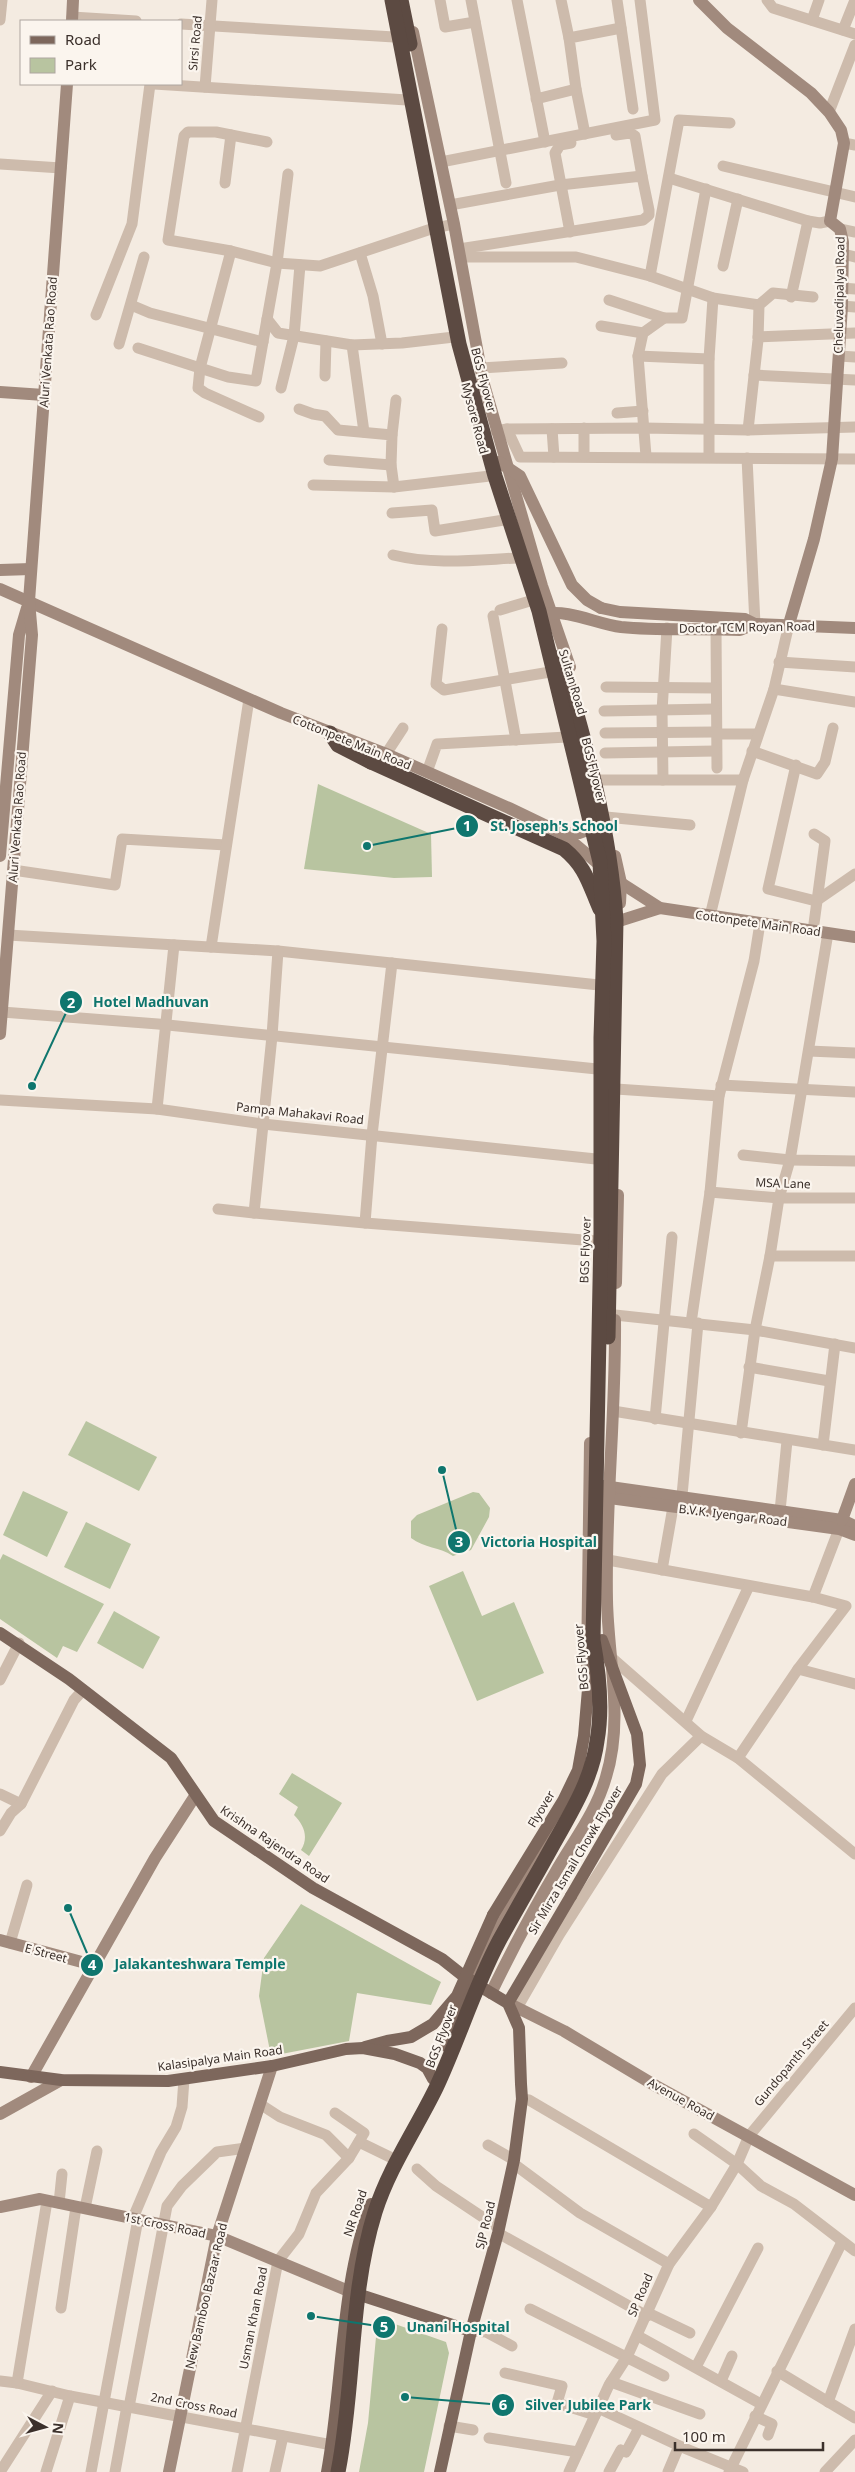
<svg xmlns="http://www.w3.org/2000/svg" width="855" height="2472" viewBox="0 0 855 2472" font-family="'Noto Sans',sans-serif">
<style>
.green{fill:#b8c4a0}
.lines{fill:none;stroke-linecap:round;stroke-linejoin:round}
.street{stroke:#cdbbac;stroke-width:11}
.secondary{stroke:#a18a7d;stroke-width:12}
.primary{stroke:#7d675c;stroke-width:12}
.highway{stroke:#5c4a42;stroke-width:15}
.secondary-bridge{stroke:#a18a7d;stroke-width:12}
.primary-bridge{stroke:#7d675c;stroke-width:12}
.highway-bridge{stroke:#5c4a42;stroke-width:15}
.labels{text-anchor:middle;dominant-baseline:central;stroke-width:4.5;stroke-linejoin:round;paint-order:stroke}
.street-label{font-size:12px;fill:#3b302b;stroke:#fbf5ee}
.leader{fill:none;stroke:#0f766e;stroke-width:2}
.callout-dot{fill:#0f766e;stroke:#fbf5ee;stroke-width:2}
.mark-label{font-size:15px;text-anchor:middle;font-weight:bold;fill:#fff}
.callout-label{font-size:14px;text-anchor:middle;font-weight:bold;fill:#0f766e;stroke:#fbf5ee;stroke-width:4.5;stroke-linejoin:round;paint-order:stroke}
</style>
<rect width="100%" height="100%" fill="#f4ebe1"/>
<g class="green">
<polygon points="318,784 431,834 432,877 394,878 304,869"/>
<polygon points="86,1421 157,1457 139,1491 68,1455"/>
<polygon points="23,1491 68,1512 47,1557 3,1535"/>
<path d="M473,1492L479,1493L490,1508L489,1517L471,1550L453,1556C440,1547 424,1548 411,1538V1521L417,1515Z"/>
<polygon points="86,1522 131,1544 110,1589 64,1567"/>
<polygon points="3,1554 104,1604 77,1652 63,1646 57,1658 0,1619 0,1560"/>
<polygon points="463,1571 482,1616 514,1602 544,1673 477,1701 429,1586"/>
<polygon points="114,1611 160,1637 143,1669 97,1643"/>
<path d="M292,1773L342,1803L309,1856L301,1850C309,1837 304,1825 294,1815L298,1807L279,1794Z"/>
<polygon points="301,1904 441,1982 431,2005 357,1993 349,2041 271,2056 259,1996 264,1958"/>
<polygon points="395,2324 446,2342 449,2353 424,2472 359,2472 368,2423 376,2337 384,2326"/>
</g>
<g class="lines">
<g class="street">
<polyline points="440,0 445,27 475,22"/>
<polyline points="471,0 506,183"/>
<polyline points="517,0 545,142"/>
<polyline points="561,0 569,38"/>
<polyline points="617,0 633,109"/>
<polyline points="767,0 773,8 855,34"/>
<polyline points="72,17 136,21"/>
<polyline points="0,20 2,0"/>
<polyline points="812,20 819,0"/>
<polyline points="181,24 394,37"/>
<polyline points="843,30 855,0"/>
<polyline points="154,84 407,100"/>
<polyline points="205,87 212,0"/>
<polyline points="576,89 585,134"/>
<polyline points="536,99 576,89 569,38 621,28"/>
<polyline points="829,112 855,45"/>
<polyline points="616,135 630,133 635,136 642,176"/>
<polyline points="267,142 216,132 188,132 184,136 168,240 231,251 277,263 320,266 431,229 454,224"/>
<polyline points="844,143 855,145"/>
<polyline points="441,162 655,120 640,0"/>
<polyline points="0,164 61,168"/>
<polyline points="723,166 855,197"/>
<polyline points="669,178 808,221 820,223 830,221"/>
<polyline points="225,183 231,135"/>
<polyline points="450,205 560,185 642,176 649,210 649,215 643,220 459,249"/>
<polyline points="840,229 855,232"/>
<polyline points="570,232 555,153 560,145 571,143"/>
<polyline points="231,251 200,368 228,377 256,381 277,263 288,174"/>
<polyline points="360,253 373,296 382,344"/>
<polyline points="843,254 855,257"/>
<polyline points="460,257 576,257 650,276 713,298 759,305"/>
<polyline points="723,266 738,199"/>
<polyline points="650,276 679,120 730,123"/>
<polyline points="842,288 855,289"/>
<polyline points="791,297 808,221"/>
<polyline points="609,300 664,318 682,318 706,189"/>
<polyline points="131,305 150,313 263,342"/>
<polyline points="842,306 855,307"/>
<polyline points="96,315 132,224 150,84"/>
<polyline points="267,319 278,333 352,345 402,343 454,337"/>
<polyline points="601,326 643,333"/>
<polyline points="758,337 855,333"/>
<polyline points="119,344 144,257"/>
<polyline points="352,345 364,432"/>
<polyline points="138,348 200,368 198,388 205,393 259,417"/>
<polyline points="638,356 709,359 713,298"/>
<polyline points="839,356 855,357"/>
<polyline points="481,368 562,363"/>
<polyline points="754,375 855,380"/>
<polyline points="325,376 326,341"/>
<polyline points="281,388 294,336 300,265"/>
<polyline points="299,409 313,414 325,416 338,430 392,435 391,465 394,487"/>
<polyline points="617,413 643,411"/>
<polyline points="507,429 644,428 748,430 855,427"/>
<polyline points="552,429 554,457"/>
<polyline points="748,430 758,340 759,305 773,293 813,297"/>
<polyline points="496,431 507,429 520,457 855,459"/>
<polyline points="392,435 396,400"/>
<polyline points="584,456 584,428"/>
<polyline points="646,456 638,356 643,333 664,318"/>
<polyline points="709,457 709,359"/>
<polyline points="747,458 755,624"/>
<polyline points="329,460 391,465"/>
<polyline points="313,485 394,487 490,476"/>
<polyline points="392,513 432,510 435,531 504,520"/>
<path d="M393,555C434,565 475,560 517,558"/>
<polyline points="500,610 530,601"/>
<polyline points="493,616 516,740"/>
<polyline points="442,629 436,684 444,690 550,672"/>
<polyline points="716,629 717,768"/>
<polyline points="779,662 855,667"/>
<polyline points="606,687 715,688"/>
<polyline points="774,689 855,702"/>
<polyline points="604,711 714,709"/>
<polyline points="605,733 714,732"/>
<polyline points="717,734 758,734"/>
<polyline points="752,751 817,774 825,762 833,728"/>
<polyline points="605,753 715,751"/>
<polyline points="386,754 403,728"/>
<polyline points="796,765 768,889 816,901 855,874"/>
<polyline points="427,772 437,744 567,737"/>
<polyline points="598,780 743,780"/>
<polyline points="663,780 662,711 667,628"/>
<polyline points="606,817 690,825"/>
<polyline points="13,870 115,885 122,839 226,845"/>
<polyline points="710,916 743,780 774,689 789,624"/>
<polyline points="813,931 825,841 814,834"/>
<polyline points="8,935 278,951 599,985"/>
<polyline points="211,947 249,699"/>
<polyline points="278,951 272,1036 254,1213 365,1223 609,1242"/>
<polyline points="2,1012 158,1024 597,1069"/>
<polyline points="809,1051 855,1053"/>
<polyline points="721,1085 855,1092"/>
<polyline points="616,1089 719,1096"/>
<polyline points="0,1100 157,1109 263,1124 596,1159"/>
<polyline points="157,1109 174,945"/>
<polyline points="743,1155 790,1160 855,1161"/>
<polyline points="710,1192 779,1198 855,1198"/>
<polyline points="218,1209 254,1213"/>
<polyline points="365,1223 372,1135 392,963"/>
<polyline points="770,1256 855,1256"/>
<polyline points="615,1315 755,1330 855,1348"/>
<polyline points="691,1323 710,1192 719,1096 754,961 760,923"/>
<polyline points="749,1367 829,1381"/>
<polyline points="613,1411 855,1450"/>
<polyline points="655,1419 672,1237"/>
<polyline points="741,1433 755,1330 770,1256 779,1198 790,1160 828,933"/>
<polyline points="823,1445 835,1344"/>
<polyline points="681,1506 698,1323"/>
<polyline points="780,1511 787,1441"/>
<polyline points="608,1560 813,1597 846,1606 798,1669 738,1758"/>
<polyline points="662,1570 673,1507"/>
<polyline points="813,1597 839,1529"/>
<polyline points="613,1659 701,1736 738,1758 855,1854"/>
<polyline points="798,1669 855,1684"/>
<polyline points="0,1680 19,1643"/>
<polyline points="686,1721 749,1586"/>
<polyline points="0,1794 21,1804"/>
<polyline points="0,1831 11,1813 21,1804 74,1700 83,1690"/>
<polyline points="10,1943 27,1885"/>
<polyline points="517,2008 559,1935 662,1774 701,1736"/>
<polyline points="522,2099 529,2100 711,2207"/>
<polyline points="260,2104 280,2117 326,2135 349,2158"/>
<polyline points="694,2134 737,2164 761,2186 794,2204 855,2251"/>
<polyline points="359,2142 394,2159"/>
<polyline points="488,2145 514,2160"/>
<polyline points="513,2166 518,2167 580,2213 669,2264"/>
<polyline points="417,2169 436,2186 499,2228"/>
<polyline points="59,2203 62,2174"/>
<polyline points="85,2208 97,2151"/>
<polyline points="133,2218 161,2152 176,2127 182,2107 184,2079"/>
<polyline points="498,2233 647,2316"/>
<polyline points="61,2308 76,2207"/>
<polyline points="530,2309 664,2376"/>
<polyline points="648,2313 690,2333"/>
<polyline points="471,2331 486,2332 512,2346"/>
<polyline points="638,2336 761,2404"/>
<polyline points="696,2367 758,2248"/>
<polyline points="777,2371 855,2418"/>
<polyline points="505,2373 562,2386 557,2403 595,2415"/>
<polyline points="0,2381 17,2383 70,2396 332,2445"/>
<polyline points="721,2381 732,2356"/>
<polyline points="611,2382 700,2414"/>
<polyline points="17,2383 47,2201"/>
<polyline points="828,2402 855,2329"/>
<polyline points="129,2407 167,2206 182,2186 217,2152 246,2148"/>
<polyline points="598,2408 684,2448 743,2472"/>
<polyline points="755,2416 772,2424 768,2435"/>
<polyline points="449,2426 473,2430"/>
<polyline points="489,2438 578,2452"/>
<polyline points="0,2472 52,2391"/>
<polyline points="46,2472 70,2396"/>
<polyline points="91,2472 138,2219"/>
<polyline points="115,2472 127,2406"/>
<polyline points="237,2472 278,2261 299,2234 316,2193 349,2158 364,2133 335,2113"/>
<polyline points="275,2472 283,2436"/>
<polyline points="569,2472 609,2385 627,2357 669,2264 711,2207 737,2164 749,2136 855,2008"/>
<polyline points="609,2472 621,2450 626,2452 639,2428"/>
<polyline points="668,2472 679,2446"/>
<polyline points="729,2472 842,2242"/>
<polyline points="825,2472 855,2440"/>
</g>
<g class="secondary">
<polyline points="699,0 727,28 811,93 829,112 841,130 844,143 830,221 840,229 843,242 842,306 832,459 814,539 789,624"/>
<polyline points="72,21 73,0"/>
<polyline points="413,32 454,224 483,381 542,586 570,667"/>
<polyline points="0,392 44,395"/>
<polyline points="0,570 31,569"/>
<polyline points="0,589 281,713 384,753 509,808 563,834 621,883 660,908 855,937"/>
<polyline points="601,608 620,612 745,619 755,624"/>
<path d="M545,614C568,609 597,624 621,627C660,631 700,628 740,630L755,624L855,628"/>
<polyline points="563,834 579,833 601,825"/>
<polyline points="0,856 19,635 27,608"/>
<polyline points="615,856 621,883 620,903"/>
<polyline points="619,921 660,908"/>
<polyline points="0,1034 32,635 29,601 67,84"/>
<polyline points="616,1283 618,1195"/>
<polyline points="603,1486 842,1520 855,1526"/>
<polyline points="602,1497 781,1521 839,1529 855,1535"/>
<polyline points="842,1520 855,1484"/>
<polyline points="587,1668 590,1443"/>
<polyline points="0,1940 93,1965"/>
<polyline points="471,1980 493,1933 561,1816"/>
<path d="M491,1993C511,1952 532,1912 555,1873C573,1841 596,1813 606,1777C624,1719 608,1658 607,1600C605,1507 616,1414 615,1320"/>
<polyline points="508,2003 564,2031 656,2086 855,2195"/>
<polyline points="31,2077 155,1858 195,1796"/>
<polyline points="0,2114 61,2080"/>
<polyline points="0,2207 40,2199 217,2236 351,2292"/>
<polyline points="169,2472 217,2236 272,2066"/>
</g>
<g class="primary">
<polyline points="0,1633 69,1679 171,1758 214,1821 313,1888 442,1959 466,1978 508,2003 519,2028 521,2084 522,2099 514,2160 498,2233 471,2331 440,2472"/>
<polyline points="508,2003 571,1896"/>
<polyline points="446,2046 471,1980"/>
<polyline points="365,2047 387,2041 411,2037 433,2024 457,1996 493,1915"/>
<polyline points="0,2072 61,2080 168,2081 272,2066 346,2049 363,2048 395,2054 420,2063 427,2068 433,2079"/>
<polyline points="351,2292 471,2331"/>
<path d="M327,2472C343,2386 340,2285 371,2204"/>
</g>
<g class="highway">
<polyline points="401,0 410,44"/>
<polyline points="330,733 338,745 371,762"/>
</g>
<polyline class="secondary-bridge" points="499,462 520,476 572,585 587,600 601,608"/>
<g class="primary-bridge">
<polyline points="571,1896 636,1784 640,1765 637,1734 602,1640"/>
<polyline points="493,1915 563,1801 578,1770 584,1736 591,1654"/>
</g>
<g class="highway-bridge">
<path d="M560,657C586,742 610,831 616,920L608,1337"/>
<path d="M371,762L564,849C586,867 589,884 600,909"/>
<path d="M338,2472C355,2386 349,2296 375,2212C389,2168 416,2129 436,2088C459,2039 474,1988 499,1941C517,1908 536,1876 554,1843C572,1811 592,1779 597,1741C603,1708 599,1673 593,1640L601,1233V1038L604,941L600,862L539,611L495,476L459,344L392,0"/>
</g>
</g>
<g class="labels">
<g class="street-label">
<text transform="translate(195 43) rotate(-85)">Sirsi Road</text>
<text transform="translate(839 295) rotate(-89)">Cheluvadipalya Road</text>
<text transform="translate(48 342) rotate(-86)">Aluri Venkata Rao Road</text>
<text transform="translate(484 380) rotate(75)">BGS Flyover</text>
<text transform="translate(475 418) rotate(75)">Mysore Road</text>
<text transform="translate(747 627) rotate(-1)">Doctor TCM Royan Road</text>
<text transform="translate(573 682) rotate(73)">Sultan Road</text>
<text transform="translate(352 742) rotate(22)">Cottonpete Main Road</text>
<text transform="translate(594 770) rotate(76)">BGS Flyover</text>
<text transform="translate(17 817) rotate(-86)">Aluri Venkata Rao Road</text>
<text transform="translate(758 923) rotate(8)">Cottonpete Main Road</text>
<text transform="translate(300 1113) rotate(6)">Pampa Mahakavi Road</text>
<text transform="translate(783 1183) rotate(2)">MSA Lane</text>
<text transform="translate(585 1250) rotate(-88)">BGS Flyover</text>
<text transform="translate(733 1515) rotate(7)">B.V.K. Iyengar Road</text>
<text transform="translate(581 1657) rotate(-95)">BGS Flyover</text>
<text transform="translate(541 1809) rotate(-59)">Flyover</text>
<text transform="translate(275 1844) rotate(34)">Krishna Rajendra Road</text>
<text transform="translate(575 1860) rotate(-59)">Sir Mirza Ismail Chowk Flyover</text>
<text transform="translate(46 1953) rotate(15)">E Street</text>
<text transform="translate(441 2036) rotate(-69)">BGS Flyover</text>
<text transform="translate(220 2058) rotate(-8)">Kalasipalya Main Road</text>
<text transform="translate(791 2063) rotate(-50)">Gundopanth Street</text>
<text transform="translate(681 2099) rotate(29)">Avenue Road</text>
<text transform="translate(355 2213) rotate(-71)">NR Road</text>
<text transform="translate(165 2225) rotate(12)">1st Cross Road</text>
<text transform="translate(485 2225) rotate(-76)">SJP Road</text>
<text transform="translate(640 2295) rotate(-67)">SP Road</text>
<text transform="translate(206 2296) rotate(-77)">New Bamboo Bazaar Road</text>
<text transform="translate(253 2318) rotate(-79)">Usman Khan Road</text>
<text transform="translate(194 2405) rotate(11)">2nd Cross Road</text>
</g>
</g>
<path class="leader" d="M367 846L467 826M32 1086L71 1002M442 1470L459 1542M68 1908L92 1965M311 2316L384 2327M405 2397L503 2405"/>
<g class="callout-dot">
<circle cx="367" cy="846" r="5"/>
<circle cx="32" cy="1086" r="5"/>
<circle cx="442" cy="1470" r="5"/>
<circle cx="68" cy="1908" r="5"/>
<circle cx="311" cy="2316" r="5"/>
<circle cx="405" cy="2397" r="5"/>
<circle cx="467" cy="826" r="12"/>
<circle cx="71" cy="1002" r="12"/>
<circle cx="459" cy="1542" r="12"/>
<circle cx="92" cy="1965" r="12"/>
<circle cx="384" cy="2327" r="12"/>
<circle cx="503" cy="2405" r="12"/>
</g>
<g class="mark-label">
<text x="467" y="831">1</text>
<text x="71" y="1008">2</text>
<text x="459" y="1547">3</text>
<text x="92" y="1970">4</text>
<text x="384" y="2332">5</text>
<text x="503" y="2410">6</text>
</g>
<g class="callout-label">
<text x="554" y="831">St. Joseph's School</text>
<text x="151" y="1007">Hotel Madhuvan</text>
<text x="539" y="1547">Victoria Hospital</text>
<text x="200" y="1969">Jalakanteshwara Temple</text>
<text x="458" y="2332">Unani Hospital</text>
<text x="588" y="2410">Silver Jubilee Park</text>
</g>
<rect x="20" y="20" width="162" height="65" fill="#fbf5ee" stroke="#aea6a0"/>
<rect x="30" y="36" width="25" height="8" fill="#7d675c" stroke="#aea6a0"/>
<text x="65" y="45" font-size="15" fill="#3b302b">Road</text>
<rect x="30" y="58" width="25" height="15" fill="#b8c4a0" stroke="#aea6a0"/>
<text x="65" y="70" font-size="15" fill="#3b302b">Park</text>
<g transform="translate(45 2427) rotate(96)" stroke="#fbf5ee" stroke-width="4" paint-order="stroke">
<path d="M0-4L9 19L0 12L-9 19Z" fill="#3b302b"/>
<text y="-8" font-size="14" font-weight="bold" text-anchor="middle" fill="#3b302b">N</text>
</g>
<path d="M675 2442v8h148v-8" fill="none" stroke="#3b302b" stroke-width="2.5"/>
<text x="682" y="2442" font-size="15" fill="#3b302b" stroke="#fbf5ee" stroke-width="4" paint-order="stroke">100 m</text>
</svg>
